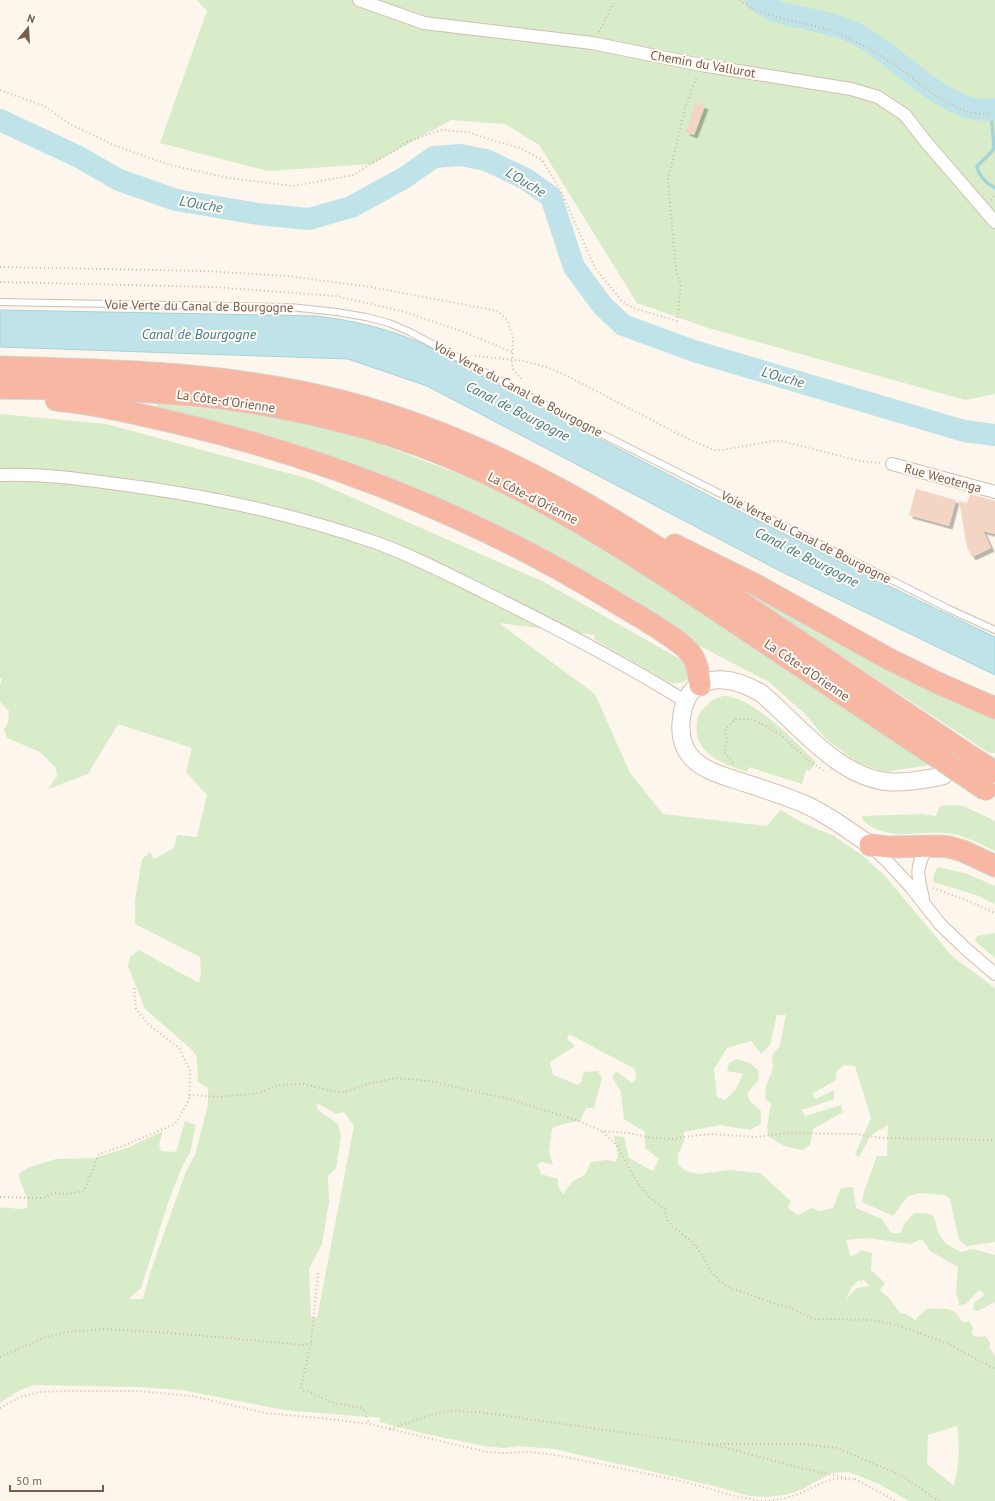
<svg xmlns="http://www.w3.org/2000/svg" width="995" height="1501" viewBox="0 0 995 1501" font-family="'PT Sans',sans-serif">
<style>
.green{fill:#d8ecc9;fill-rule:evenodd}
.water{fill:#bfe3e8;stroke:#a5d3da}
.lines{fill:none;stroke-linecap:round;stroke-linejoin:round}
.stream{stroke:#a5d3da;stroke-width:3.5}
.river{stroke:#bfe3e8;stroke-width:22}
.building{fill:#f3d5c3;filter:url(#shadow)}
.lane-casing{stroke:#d1beb0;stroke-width:8}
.street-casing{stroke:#d1beb0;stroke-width:14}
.secondary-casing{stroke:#d6c0b0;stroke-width:19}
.highway-casing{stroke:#dad1cd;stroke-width:23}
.path{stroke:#d9b8a5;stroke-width:2;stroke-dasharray:1 3;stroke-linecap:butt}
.lane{stroke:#fff;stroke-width:6}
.street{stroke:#fff;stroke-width:12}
.secondary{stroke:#fff;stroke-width:17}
.highway{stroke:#f7b7a3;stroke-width:21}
.highway-bridge-casing{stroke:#dad1cd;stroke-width:23;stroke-linecap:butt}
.highway-bridge{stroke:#f7b7a3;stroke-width:21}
.labels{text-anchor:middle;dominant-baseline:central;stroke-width:4;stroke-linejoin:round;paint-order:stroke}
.street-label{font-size:13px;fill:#7a5c4d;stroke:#fffaf3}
.water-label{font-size:14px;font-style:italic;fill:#437c86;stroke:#fffaf3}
</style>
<defs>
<filter id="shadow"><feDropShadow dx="3.5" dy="3.5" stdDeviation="0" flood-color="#0004"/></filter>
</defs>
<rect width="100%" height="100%" fill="#fdf6ec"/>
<g class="green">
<polygon points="197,0 995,0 995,394 965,400 708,328 637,303 539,145 505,124 451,120 372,164 268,171 160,143 207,11"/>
<polygon points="156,403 282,417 369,440 464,476 536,508 612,554 713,619 930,765 885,772 858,763 826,739 805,714 769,682 694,643 549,557 158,410"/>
<path d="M0,414L106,424L310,479L544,582L687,663L691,676L684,682L672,684L594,639L595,635L499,623L595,694L630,773L663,814L767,826L781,810L803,823L834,836L862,855L885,876L952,956L995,988V1242L967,1246L959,1240L950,1199L945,1195L921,1193L908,1196L893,1216L862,1202L864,1192L877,1156H887L888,1125L871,1135L859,1157L855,1154L871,1118L855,1066L844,1065L836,1072V1080L812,1094L816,1099L834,1090V1099L802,1110L805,1116L841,1105L843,1112L813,1129L810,1145L802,1150L784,1146L769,1137L767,1128L771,1104L765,1098L766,1086L773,1068L772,1056L780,1045L786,1015H777L770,1045L761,1054L751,1041L727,1048L714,1069L717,1097L725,1100L736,1089L743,1074L727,1071L729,1063L737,1059L750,1063L759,1071L758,1081L747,1093L750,1101L761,1111V1124L750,1130L720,1125L684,1132V1142L678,1154V1164L685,1171L699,1174L730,1170L760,1173L791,1201L788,1208L798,1215L811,1208L820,1211L833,1208L841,1188L853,1187L856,1208L882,1219L891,1233H901L904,1224L914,1213C944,1213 930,1220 941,1237C945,1245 954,1248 961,1252L973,1249L995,1255V1302L978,1311L973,1310L974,1303L985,1294L979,1290L966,1304L959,1305L956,1291L958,1267L930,1251L925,1243L921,1239L911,1244L866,1238L846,1240L851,1257L862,1250L872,1253L871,1270L885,1283L880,1290L890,1299L900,1313L906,1314L915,1320L926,1309C934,1309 948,1307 955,1312C958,1315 961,1320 963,1323L969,1321L974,1329L971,1332L974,1336L979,1337L985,1336C988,1338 991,1343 989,1347L995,1356V1501H909L879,1484L849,1472L832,1473L801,1490L785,1495L766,1497L749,1496L714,1486L554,1449L519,1446L504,1448L484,1446L426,1434L380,1422V1417H368L284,1410L182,1390L139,1387L34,1385L20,1390L0,1403V1208C11,1206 17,1211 27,1208C30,1194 19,1187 19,1173L30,1167L56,1159L94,1158L127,1148L163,1131L159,1144L161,1151L176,1152L185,1121L196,1125L190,1153L183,1165L170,1197L141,1288L129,1299H143L151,1270L186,1171L195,1155L208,1105V1088L198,1082L197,1057L191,1049L145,1009L128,966L130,957L139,950L199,983L201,974L200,957L135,924V900L142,859L150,852L154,859L174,848L177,835L197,837L207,795L186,772L192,748L118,724L88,774L48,789L57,776L56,768L40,752L7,738L4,730L8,723L9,711L0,702V685L2,679L0,678ZM569,1034L635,1069L636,1078L632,1083L616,1071L612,1077L621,1092L624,1119L645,1132V1148L659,1159L653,1171L629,1158L624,1137L614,1136L618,1156L615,1162L607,1160L591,1162L585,1175L573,1181L563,1194L558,1187V1179L541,1174L537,1164L542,1162L553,1165L549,1152L552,1128L567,1123L580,1121L586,1108H594L602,1078L598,1071L584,1072L581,1082L578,1085L553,1075L550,1062L575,1046L567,1039ZM317,1103L336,1114L344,1112L354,1126L317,1318L311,1317L309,1269L322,1244L329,1202L328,1176L336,1168L341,1136L338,1124L318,1110ZM863,1279L869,1286L857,1288L846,1299L852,1287L859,1280L861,1282ZM957,1426C960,1449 959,1463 954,1486L927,1464L928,1435Z"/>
<polygon points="753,594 995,715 995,753 989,753 752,597"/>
<path d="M723,696C751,695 796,742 816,762L810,771L806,770L802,784L749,767L747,772C723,764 692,753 697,722C698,714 702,708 708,705L710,701Z"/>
<path d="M954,805L964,806L995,821V851C978,843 962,834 943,833C912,831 890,842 863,821L862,816L921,814L936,816L940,806Z"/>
<polygon points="938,867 968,874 995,886 995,904 979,896 933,882 934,874"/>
<polygon points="995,933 995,958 975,941 977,936"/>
</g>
<path class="water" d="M0,310L317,316C355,321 386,328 421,343C610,446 801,545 995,637V675L784,573L427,386L348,359L0,347Z"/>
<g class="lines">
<path class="stream" d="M991,110L994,148C990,156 982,159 977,167C979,177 986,183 995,188"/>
<g class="river">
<path d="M756,0C762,3 768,8 775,11C801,19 829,21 854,33C863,37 872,43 880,49C909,69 957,118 995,109"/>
<polyline points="0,120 79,157 119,180 176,200 258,214 309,219 351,207 404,178 434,157 460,155 486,160 526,179 551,197 574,267 602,305 623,325 694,351 964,431 995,435"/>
</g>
</g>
<g class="building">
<polygon points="696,102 705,106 694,135 686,132"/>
<polygon points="916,489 956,500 949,526 909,515"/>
<polygon points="970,494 995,501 995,534 983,531 991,548 972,557 967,548 959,501 967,503"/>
</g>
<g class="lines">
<g class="lane-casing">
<polyline id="lane" points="0,302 290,307 337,312 366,317 389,323 410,332 576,421 949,609 995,630"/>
</g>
<g class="street-casing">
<g id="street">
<polyline points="359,0 424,23 592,43 701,65 851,89 878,97 905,115 926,142 995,222"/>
<polyline points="892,464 995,492"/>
<path d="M0,475C47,473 93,481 139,487C219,498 298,516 374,542C414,556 451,576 488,594C555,627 621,661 685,701"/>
<polyline points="871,846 885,859 910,886 940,924 966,949 995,974"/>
<path d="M923,898C917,875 915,867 928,846"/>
</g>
</g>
<g class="secondary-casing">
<path id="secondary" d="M870,845C848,830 827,814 802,803C784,796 764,789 745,783C728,777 709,773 695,761C684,751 680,737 681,723C684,672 725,672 761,693C798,724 839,779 891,782C908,783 926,779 943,776"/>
</g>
<g class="highway-casing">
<g id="highway">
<path d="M0,367C124,370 248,373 367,408C509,449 630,527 751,609C824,658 897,707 970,756"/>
<path d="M0,388C73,389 146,389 219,398C267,404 315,414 362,427C495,464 608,537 721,613C795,662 869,711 943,761"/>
<path d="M56,400C97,404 138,414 177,423C329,459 477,518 610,599C629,611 684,640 693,657C698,665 699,676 700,685"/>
<polyline points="675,545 756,585 889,659 940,684 995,708"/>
<polyline points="870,845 889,847 939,846 949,847 963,851 995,866"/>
</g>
</g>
<g class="path">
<path d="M740,0C760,18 803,21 829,30C840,33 852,40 862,45C875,52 889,61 901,69C925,88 956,116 989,114"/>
<polyline points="599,32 615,0"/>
<polyline points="0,90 44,106 70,124 116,146 170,165 229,178 293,186 354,175 370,164 391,153 407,142 441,130 468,132 488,139 520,148 542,160 560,189 595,268 622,301 633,308 677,321 681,285 676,271 668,180 685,109 697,76"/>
<polyline points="991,200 995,194"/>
<polyline points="0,267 205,271 287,276 371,287 498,311 507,320 513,337 512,364 513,369 523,381"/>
<polyline points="0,282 213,287 336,296 405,312 461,331 512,352"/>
<polyline points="475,356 523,361 547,367 569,377 686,438 714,450 722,450 773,441 781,441 860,461 881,463"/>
<polyline points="733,763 724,752 727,740 725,730 735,719 752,719 766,726 782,736 807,759 824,771"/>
<polyline points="933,888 966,900 995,913"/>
<polyline points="189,1095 219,1097 259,1093 279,1085 304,1084 327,1090 344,1092 368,1084 396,1078 429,1081 509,1099 576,1120 602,1131 629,1133 652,1138 671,1139 700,1135 711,1134 755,1137 788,1133 856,1134 882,1138 995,1140"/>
<polyline points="603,1132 617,1145 634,1177 650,1198 665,1209 667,1220 672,1226 691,1241 701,1253 711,1272 726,1286 770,1302 791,1308 813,1319 873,1320 900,1326 949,1344 995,1369"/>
<polyline points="0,1197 43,1198 54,1193 67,1194 84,1191 99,1154 123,1146 175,1124 189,1100 190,1070 179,1048 149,1025 136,1009 134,986"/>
<polyline points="318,1273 311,1343 301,1387 302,1390 310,1392 330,1402 361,1408 366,1412 369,1424"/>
<polyline points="0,1357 46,1337 68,1332 104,1329 172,1333 305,1345 311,1343"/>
<polyline points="0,1408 20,1397 40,1392 69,1391 137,1391 193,1396 265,1413 330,1419 369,1424 487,1452 502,1453 530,1452 556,1455 682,1481 735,1496 760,1501"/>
<polyline points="390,1429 433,1414 453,1411 479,1412 704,1444 727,1448 793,1466 855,1480"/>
<polyline points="708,1444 806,1444 837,1448 902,1476 939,1501"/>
<polyline points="855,1479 896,1501"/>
<path d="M761,1501C774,1500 786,1499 798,1494C816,1487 829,1476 848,1479"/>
</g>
<use href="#lane" class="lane"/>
<use href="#street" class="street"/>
<use href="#secondary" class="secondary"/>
<use href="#highway" class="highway"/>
<g class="highway-bridge-casing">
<g id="highway-bridge">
<polyline points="970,756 995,772"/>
<polyline points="943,761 986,790"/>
</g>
</g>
<use href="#highway-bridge" class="highway-bridge"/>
</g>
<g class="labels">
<g class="street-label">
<text transform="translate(703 64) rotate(10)">Chemin du Vallurot</text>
<text transform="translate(199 306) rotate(1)">Voie Verte du Canal de Bourgogne</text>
<text transform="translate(518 389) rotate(28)">Voie Verte du Canal de Bourgogne</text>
<text transform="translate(226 401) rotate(8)">La Côte-d'Orienne</text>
<text transform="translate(943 478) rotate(15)">Rue Weotenga</text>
<text transform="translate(533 498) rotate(27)">La Côte-d'Orienne</text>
<text transform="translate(806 537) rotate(27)">Voie Verte du Canal de Bourgogne</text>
<text transform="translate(807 670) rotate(34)">La Côte-d'Orienne</text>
</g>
<g class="water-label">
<text transform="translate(526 182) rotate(31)">L'Ouche</text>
<text transform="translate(201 204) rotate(10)">L'Ouche</text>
<text x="199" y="334">Canal de Bourgogne</text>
<text transform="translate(783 377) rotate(16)">L'Ouche</text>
<text transform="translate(518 411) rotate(27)">Canal de Bourgogne</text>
<text transform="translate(807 557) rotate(27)">Canal de Bourgogne</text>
</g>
</g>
<g transform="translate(28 28) rotate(18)" stroke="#fffaf3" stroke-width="3" paint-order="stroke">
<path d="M0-3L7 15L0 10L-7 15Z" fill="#7a5c4d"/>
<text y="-6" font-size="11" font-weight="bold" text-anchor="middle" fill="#7a5c4d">N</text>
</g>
<path d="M10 1485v6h93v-6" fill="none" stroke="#7a5c4d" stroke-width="2"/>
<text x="16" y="1485" font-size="12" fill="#7a5c4d" stroke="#fffaf3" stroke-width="3" paint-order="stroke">50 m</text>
</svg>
